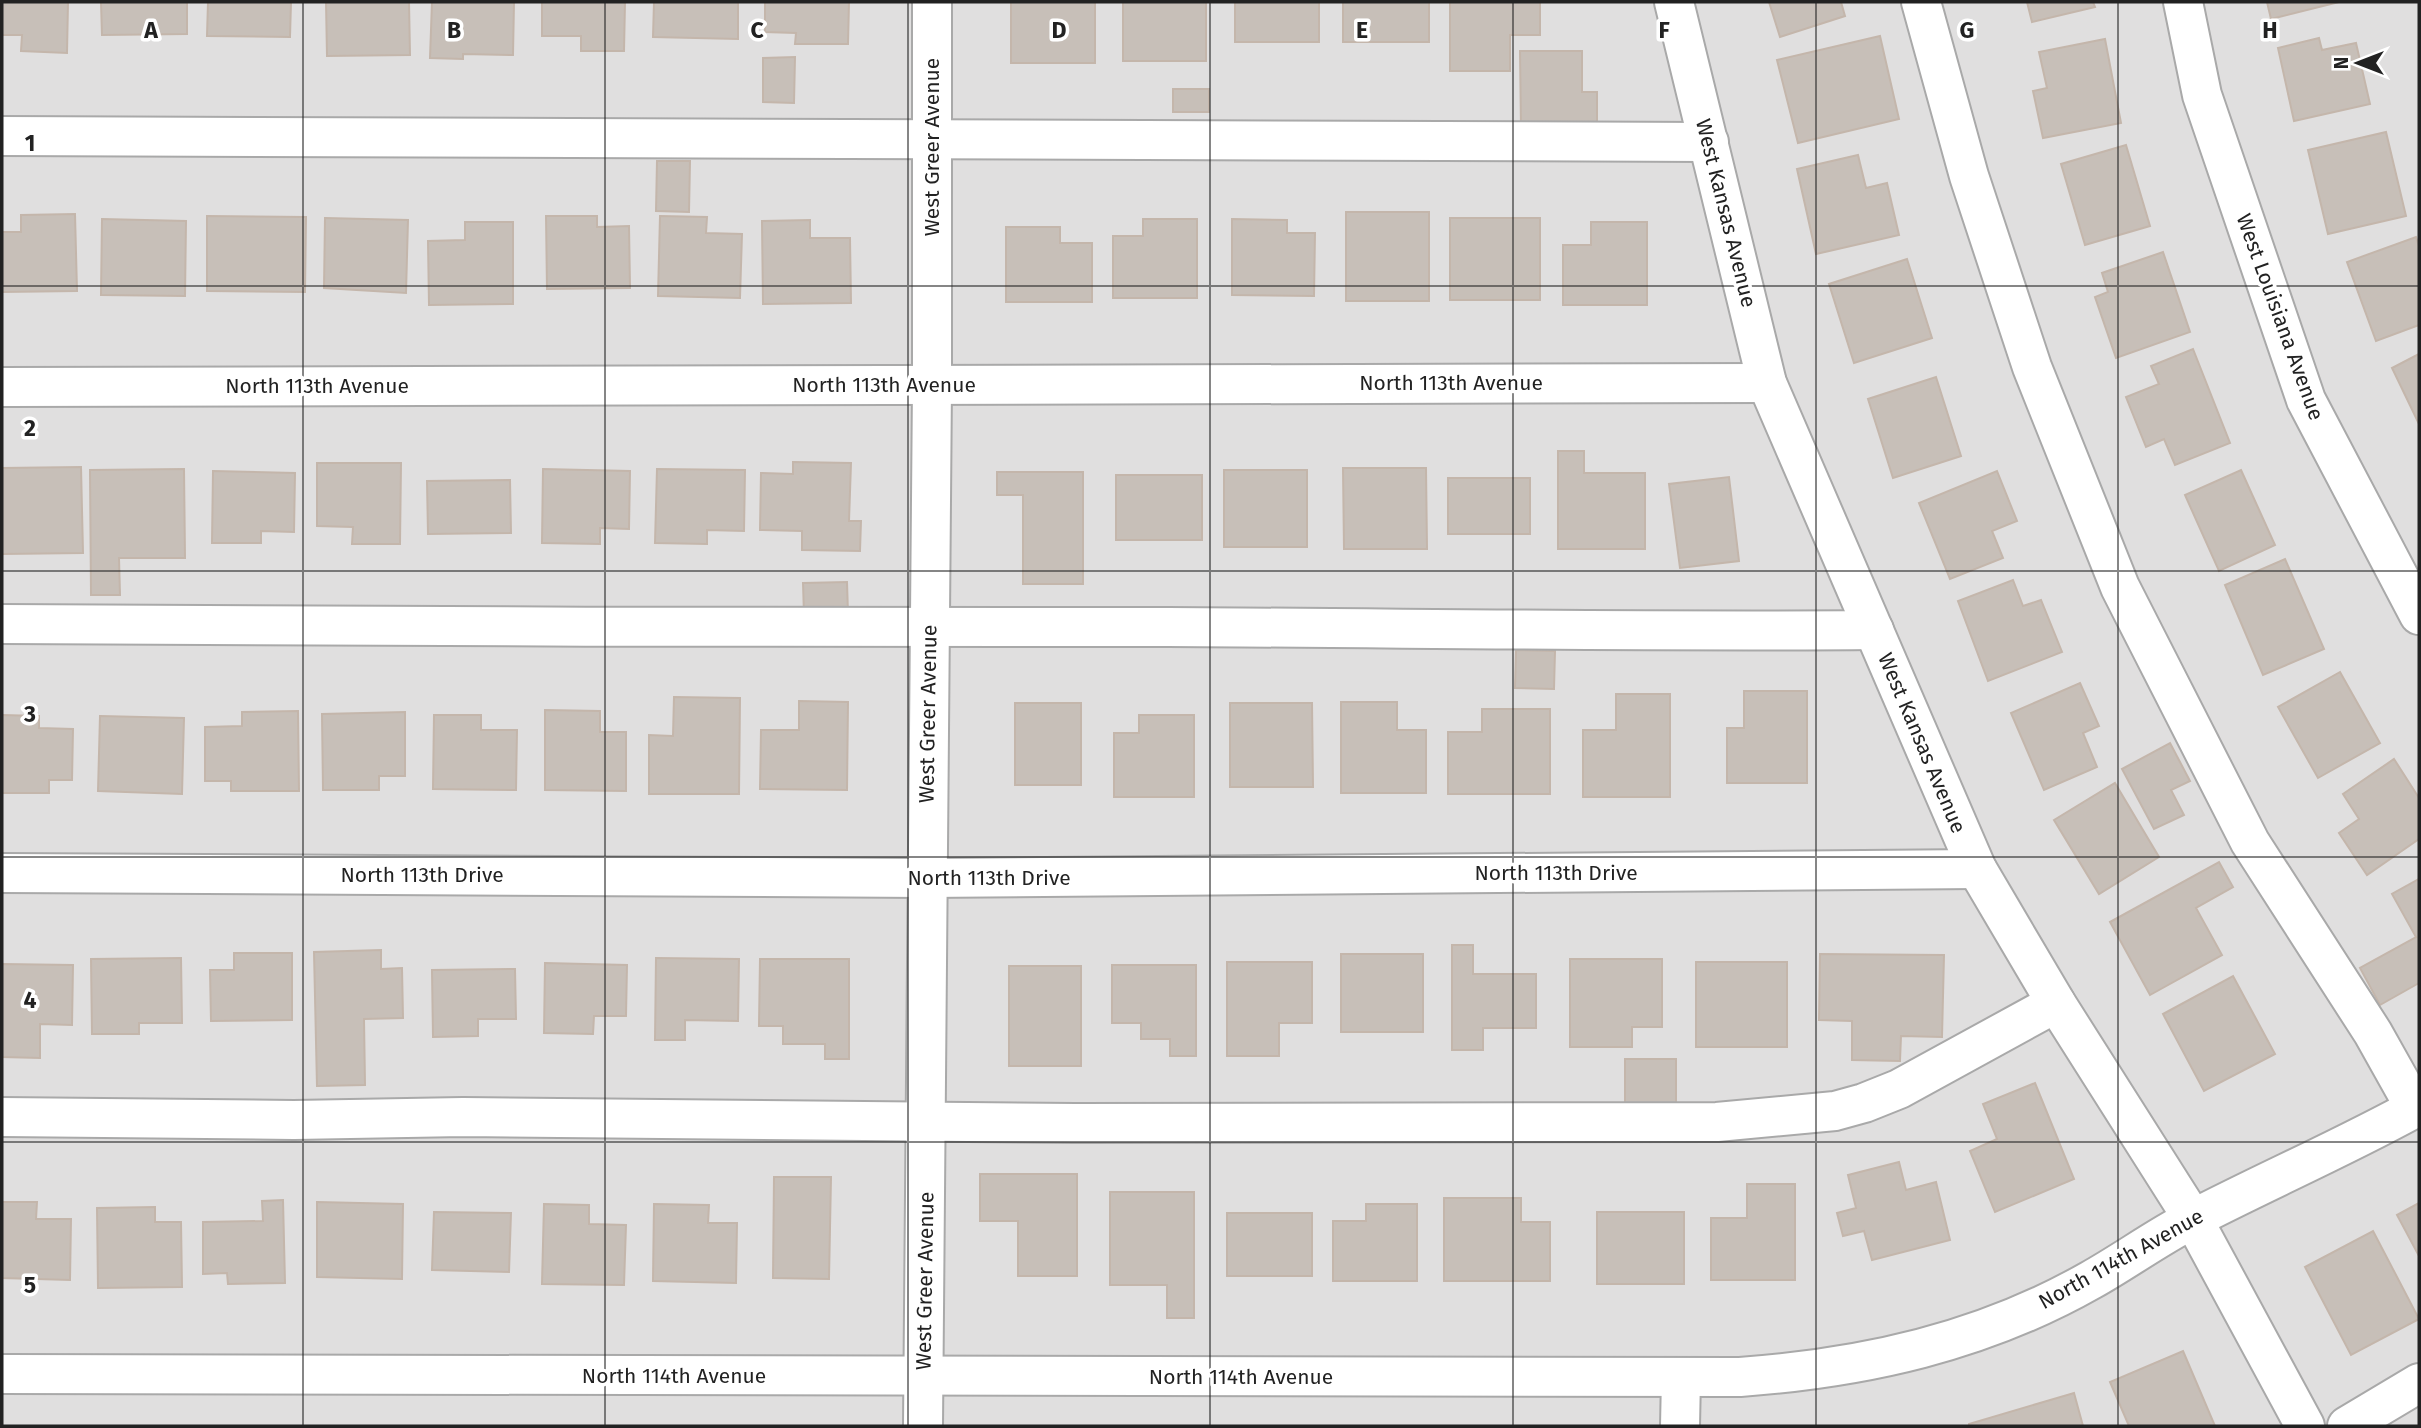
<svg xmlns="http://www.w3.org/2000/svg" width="2421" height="1428" viewBox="0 0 2421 1428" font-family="'Fira Sans',sans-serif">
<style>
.residential{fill:#e0dfdf}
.building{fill:#c7bfb8;stroke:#c4b6ab;stroke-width:2}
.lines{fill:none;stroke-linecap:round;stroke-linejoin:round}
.minor-casing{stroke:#a9a9a9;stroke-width:42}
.minor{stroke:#fff;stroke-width:38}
.grid{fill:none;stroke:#222;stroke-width:2;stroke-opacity:0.55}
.labels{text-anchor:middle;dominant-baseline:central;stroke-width:7;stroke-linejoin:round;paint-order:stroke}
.street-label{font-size:21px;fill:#222;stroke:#fff}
.grid-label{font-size:23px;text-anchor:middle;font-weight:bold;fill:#222;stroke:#fff;stroke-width:7;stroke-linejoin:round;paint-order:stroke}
</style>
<rect width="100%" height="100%" fill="#f2efe9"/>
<rect class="residential" x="2" y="2" width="2417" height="1424"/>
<g class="building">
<polygon points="2,2 68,2 67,53 21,51 22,35 2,35"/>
<polygon points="101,2 187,2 187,34 102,35"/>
<polygon points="208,2 291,2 290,37 207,36"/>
<polygon points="326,2 409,2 410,55 327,56"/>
<polygon points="432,2 514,2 513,55 463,54 463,59 430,58"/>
<polygon points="542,2 625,2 624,51 581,51 581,36 542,36"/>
<polygon points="654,2 738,2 738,39 653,37"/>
<polygon points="765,2 849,2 848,44 795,44 796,33 765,32"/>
<rect x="1011" y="2" width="84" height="61"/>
<rect x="1123" y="2" width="83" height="59"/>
<rect x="1235" y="2" width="84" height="40"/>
<rect x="1343" y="2" width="86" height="40"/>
<polygon points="1450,2 1540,2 1540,35 1510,35 1510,71 1450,71"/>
<polygon points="1769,2 1841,2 1845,16 1780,37"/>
<polygon points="2027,2 2093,2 2095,7 2032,22"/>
<polygon points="2267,2 2339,2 2271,19"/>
<polygon points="1880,36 1899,119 1798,143 1777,60"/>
<polygon points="2319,38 2322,50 2356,43 2370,104 2294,121 2278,48"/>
<polygon points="2105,39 2121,123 2043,138 2033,91 2047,88 2039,52"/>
<polygon points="1520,51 1582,51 1582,92 1597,92 1597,128 1521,128"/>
<polygon points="795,57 794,103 763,102 763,58"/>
<rect x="1173" y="89" width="36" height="23"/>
<polygon points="2386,132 2406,216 2328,234 2308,150"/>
<polygon points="2126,145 2150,226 2085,245 2061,164"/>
<polygon points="1858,155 1866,188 1887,183 1899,235 1816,254 1797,169"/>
<polygon points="657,161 690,161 689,212 656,211"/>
<rect x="1346" y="212" width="83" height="89"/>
<polygon points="75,214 77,291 2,292 2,232 21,232 21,215"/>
<polygon points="207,216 306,217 305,292 207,291"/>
<polygon points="546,216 597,216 597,227 629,226 630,288 547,289"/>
<polygon points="660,216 707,217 706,233 742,234 740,298 658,296"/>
<polygon points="325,218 408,220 406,293 324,288"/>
<rect x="1450" y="218" width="90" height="82"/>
<polygon points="102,219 186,221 185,296 101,295"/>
<polygon points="1143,219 1197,219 1197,298 1113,298 1113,236 1143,236"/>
<polygon points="1232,219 1287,220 1287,233 1315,233 1314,296 1232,295"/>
<polygon points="810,220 810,238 850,238 851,303 763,304 762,221"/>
<polygon points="465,222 513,222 513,304 429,305 428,241 465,240"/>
<polygon points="1591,222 1647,222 1647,305 1563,305 1563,245 1591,245"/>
<polygon points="1006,227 1060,227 1060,243 1092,243 1092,302 1006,302"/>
<polygon points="2416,237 2419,246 2419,325 2376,341 2347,262"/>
<polygon points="2163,252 2190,332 2116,358 2095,297 2108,292 2102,273"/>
<polygon points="1907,259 1932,338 1854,363 1829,284"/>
<polygon points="2193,349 2230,443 2175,465 2164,439 2146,447 2126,397 2159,384 2151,366"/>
<polygon points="2419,354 2419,424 2392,368"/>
<polygon points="1936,377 1961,456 1893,478 1868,399"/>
<polygon points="1558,451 1584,451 1584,473 1645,473 1645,549 1558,549"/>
<polygon points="793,462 851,463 849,521 861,521 860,551 802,550 802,531 760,530 761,473 793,474"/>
<polygon points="317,463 401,463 400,544 352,544 353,527 317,526"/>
<polygon points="81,467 83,553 2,554 2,468"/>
<polygon points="1343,468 1426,468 1427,549 1344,549"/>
<polygon points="184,469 185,558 119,558 120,595 91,595 90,470"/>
<polygon points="543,469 630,471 629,529 600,528 600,544 542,543"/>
<polygon points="657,469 745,470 744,531 707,530 707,544 655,543"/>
<rect x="1224" y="470" width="83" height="77"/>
<polygon points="2241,470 2275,545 2219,571 2185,495"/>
<polygon points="213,471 295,473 294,532 261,531 261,543 212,543"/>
<polygon points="1997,471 2017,521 1992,531 2003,558 1950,579 1919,503"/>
<polygon points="997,472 1083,472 1083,584 1023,584 1023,495 997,495"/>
<rect x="1116" y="475" width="86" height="65"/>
<polygon points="1729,477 1739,561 1680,568 1669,484"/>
<rect x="1448" y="478" width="82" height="56"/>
<polygon points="510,480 511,533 428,534 427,481"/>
<polygon points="2285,559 2324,649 2263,675 2225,585"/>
<polygon points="2013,580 2023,606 2041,600 2062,652 1988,681 1958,601"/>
<polygon points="847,582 848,614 804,615 803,583"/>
<polygon points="1516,650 1555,651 1554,689 1515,688"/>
<polygon points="2340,672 2380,743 2318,778 2278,707"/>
<polygon points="2080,683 2099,726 2083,733 2097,767 2044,790 2011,713"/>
<polygon points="1744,691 1807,691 1807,783 1727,783 1727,728 1744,728"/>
<polygon points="1616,694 1670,694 1670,797 1583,797 1583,730 1616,730"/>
<polygon points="674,697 740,698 739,794 649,794 649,735 673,736"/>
<polygon points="799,701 848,702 847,790 760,789 761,730 799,730"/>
<polygon points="1341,702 1397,702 1397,730 1426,730 1426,793 1341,793"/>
<rect x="1015" y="703" width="66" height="82"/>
<polygon points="1230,703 1312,703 1313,787 1230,787"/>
<polygon points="1482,709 1550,709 1550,794 1448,794 1448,732 1482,732"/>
<polygon points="545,710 600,711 600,732 626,732 626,791 545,790"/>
<polygon points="298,711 299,791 231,791 231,781 205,781 205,727 242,726 242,712"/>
<polygon points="405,712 405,776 379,776 379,790 323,790 322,714"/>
<polygon points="2,715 39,716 39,728 73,729 72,780 49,780 49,793 2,793"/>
<polygon points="434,715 481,715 481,730 517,730 516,790 433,789"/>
<polygon points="1139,715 1194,715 1194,797 1114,797 1114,733 1139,733"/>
<polygon points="100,716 184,718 182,794 98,791"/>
<polygon points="2170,743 2190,781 2171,790 2184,815 2154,829 2122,769"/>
<polygon points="2394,759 2419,798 2419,839 2367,875 2339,833 2359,819 2343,794"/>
<polygon points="2115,783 2159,857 2099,894 2054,820"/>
<polygon points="2219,862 2233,887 2196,908 2222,955 2150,995 2110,922"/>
<polygon points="2419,879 2419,983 2380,1005 2360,968 2416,937 2392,894"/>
<polygon points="1452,945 1473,945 1473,974 1536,974 1536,1028 1483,1028 1483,1050 1452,1050"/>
<polygon points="381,950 381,969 402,968 403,1018 364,1019 365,1085 317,1086 314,952"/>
<polygon points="234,953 292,953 292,1020 211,1021 210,970 234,970"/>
<rect x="1341" y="954" width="82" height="78"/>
<polygon points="1820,954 1944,955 1942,1037 1901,1036 1900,1061 1852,1060 1852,1021 1819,1020"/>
<polygon points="181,958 182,1023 139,1023 139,1034 92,1034 91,959"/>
<polygon points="656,958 739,959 738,1021 685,1020 685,1040 655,1040"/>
<polygon points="760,959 849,959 849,1059 825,1059 825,1044 783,1044 783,1026 759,1026"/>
<polygon points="1570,959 1662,959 1662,1027 1632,1027 1632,1047 1570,1047"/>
<polygon points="1227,962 1312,962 1312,1023 1279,1023 1279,1056 1227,1056"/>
<rect x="1696" y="962" width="91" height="85"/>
<polygon points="545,963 627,965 626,1016 594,1016 593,1034 544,1033"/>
<polygon points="2,964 73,965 72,1025 40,1024 40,1058 2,1057"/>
<polygon points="1112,965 1196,965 1196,1056 1170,1056 1170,1039 1141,1039 1141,1023 1112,1023"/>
<rect x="1009" y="966" width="72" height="100"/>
<polygon points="515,969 516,1019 478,1019 478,1036 433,1037 432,970"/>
<polygon points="2233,976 2275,1054 2204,1091 2163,1014"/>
<rect x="1625" y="1059" width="51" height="44"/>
<polygon points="2035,1083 2074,1179 1995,1212 1970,1151 1997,1139 1983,1104"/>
<polygon points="1899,1162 1906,1190 1936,1182 1950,1240 1872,1260 1864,1231 1843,1236 1837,1213 1856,1208 1848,1175"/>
<polygon points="980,1174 1077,1174 1077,1276 1018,1276 1018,1221 980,1221"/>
<polygon points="774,1177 831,1177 829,1279 773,1278"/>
<polygon points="1747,1184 1795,1184 1795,1280 1711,1280 1711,1218 1747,1218"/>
<polygon points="1110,1192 1194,1192 1194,1318 1167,1318 1167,1285 1110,1285"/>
<polygon points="1444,1198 1521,1198 1521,1222 1550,1222 1550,1281 1444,1281"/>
<polygon points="283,1200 285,1283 228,1284 227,1273 203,1274 203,1222 263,1221 262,1201"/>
<polygon points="2,1202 37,1202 36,1219 71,1219 70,1280 2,1278"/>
<polygon points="317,1202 403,1204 402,1279 317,1277"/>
<polygon points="2419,1203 2419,1256 2397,1215"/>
<polygon points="544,1204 589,1205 589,1224 626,1225 624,1285 542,1284"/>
<polygon points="654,1204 709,1205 708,1223 737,1223 736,1283 653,1281"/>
<polygon points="1366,1204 1417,1204 1417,1281 1333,1281 1333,1221 1366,1221"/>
<polygon points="155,1207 155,1222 181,1222 182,1287 98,1288 97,1208"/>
<polygon points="434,1212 511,1213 509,1272 432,1270"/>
<rect x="1597" y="1212" width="87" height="72"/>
<rect x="1227" y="1213" width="85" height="63"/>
<polygon points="2373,1231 2419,1319 2351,1355 2305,1267"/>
<polygon points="2183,1351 2215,1426 2129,1426 2110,1382"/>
<polygon points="2074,1393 2083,1426 1969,1426 1969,1424"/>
</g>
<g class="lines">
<g class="minor-casing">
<g id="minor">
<polyline points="1674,2 1767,383 1977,869 2056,1003 2193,1219 2305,1426"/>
<polyline points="1921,2 1969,176 2032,367 2120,587 2250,842 2373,1033 2415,1108"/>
<polyline points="2183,2 2202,95 2306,400 2419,615"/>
<polyline points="2,136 1709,142"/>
<polyline points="2,387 1767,383"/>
<path d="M2,624C391,628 779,626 1168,627C1403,628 1638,632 1874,630"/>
<polyline points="2,873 926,878 1977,869"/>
<polyline points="2,1117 294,1120 463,1117 1075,1123 1717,1122 1835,1111 1864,1103 1899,1089 2056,1003"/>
<path d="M2,1374L1740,1377C1864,1368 1982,1342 2091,1280C2125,1261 2156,1238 2191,1220C2266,1181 2345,1147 2419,1106"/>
<polyline points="923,1426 932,385 932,2"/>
<polyline points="1680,1426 1681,1377"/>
<polyline points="2347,1426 2419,1383"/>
</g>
</g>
<use href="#minor" class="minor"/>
</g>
<path class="grid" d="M303,2V1426M605,2V1426M908,2V1426M1210,2V1426M1513,2V1426M1816,2V1426M2118,2V1426M2,286H2419M2,571H2419M2,857H2419M2,1142H2419"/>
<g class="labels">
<g class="street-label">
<text transform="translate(932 147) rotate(-90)">West Greer Avenue</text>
<text transform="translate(1726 213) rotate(76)">West Kansas Avenue</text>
<text transform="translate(2280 317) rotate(70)">West Louisiana Avenue</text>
<text x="1451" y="383">North 113th Avenue</text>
<text x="884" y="385">North 113th Avenue</text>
<text x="317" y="386">North 113th Avenue</text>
<text transform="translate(928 714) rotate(-89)">West Greer Avenue</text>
<text transform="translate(1922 743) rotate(67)">West Kansas Avenue</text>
<text x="1556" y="873">North 113th Drive</text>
<text x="422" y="875">North 113th Drive</text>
<text x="989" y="878">North 113th Drive</text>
<text transform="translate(2121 1259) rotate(-29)">North 114th Avenue</text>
<text transform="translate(925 1281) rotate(-89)">West Greer Avenue</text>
<text x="674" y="1376">North 114th Avenue</text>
<text x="1241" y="1377">North 114th Avenue</text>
</g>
</g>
<g class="grid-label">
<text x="151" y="38">A</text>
<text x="454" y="38">B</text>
<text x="757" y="38">C</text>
<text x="1059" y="38">D</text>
<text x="1362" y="38">E</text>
<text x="1664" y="38">F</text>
<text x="1967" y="38">G</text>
<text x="2270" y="38">H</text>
<text x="30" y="151">1</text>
<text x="30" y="436">2</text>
<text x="30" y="722">3</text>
<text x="30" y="1008">4</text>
<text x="30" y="1293">5</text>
</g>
<rect width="2421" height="1428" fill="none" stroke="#222222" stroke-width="7"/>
<g transform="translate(2358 63) rotate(270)" stroke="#ffffff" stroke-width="5" paint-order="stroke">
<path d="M0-5L12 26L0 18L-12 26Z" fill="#222222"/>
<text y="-10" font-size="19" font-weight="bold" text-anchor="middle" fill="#222222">N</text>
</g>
</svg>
